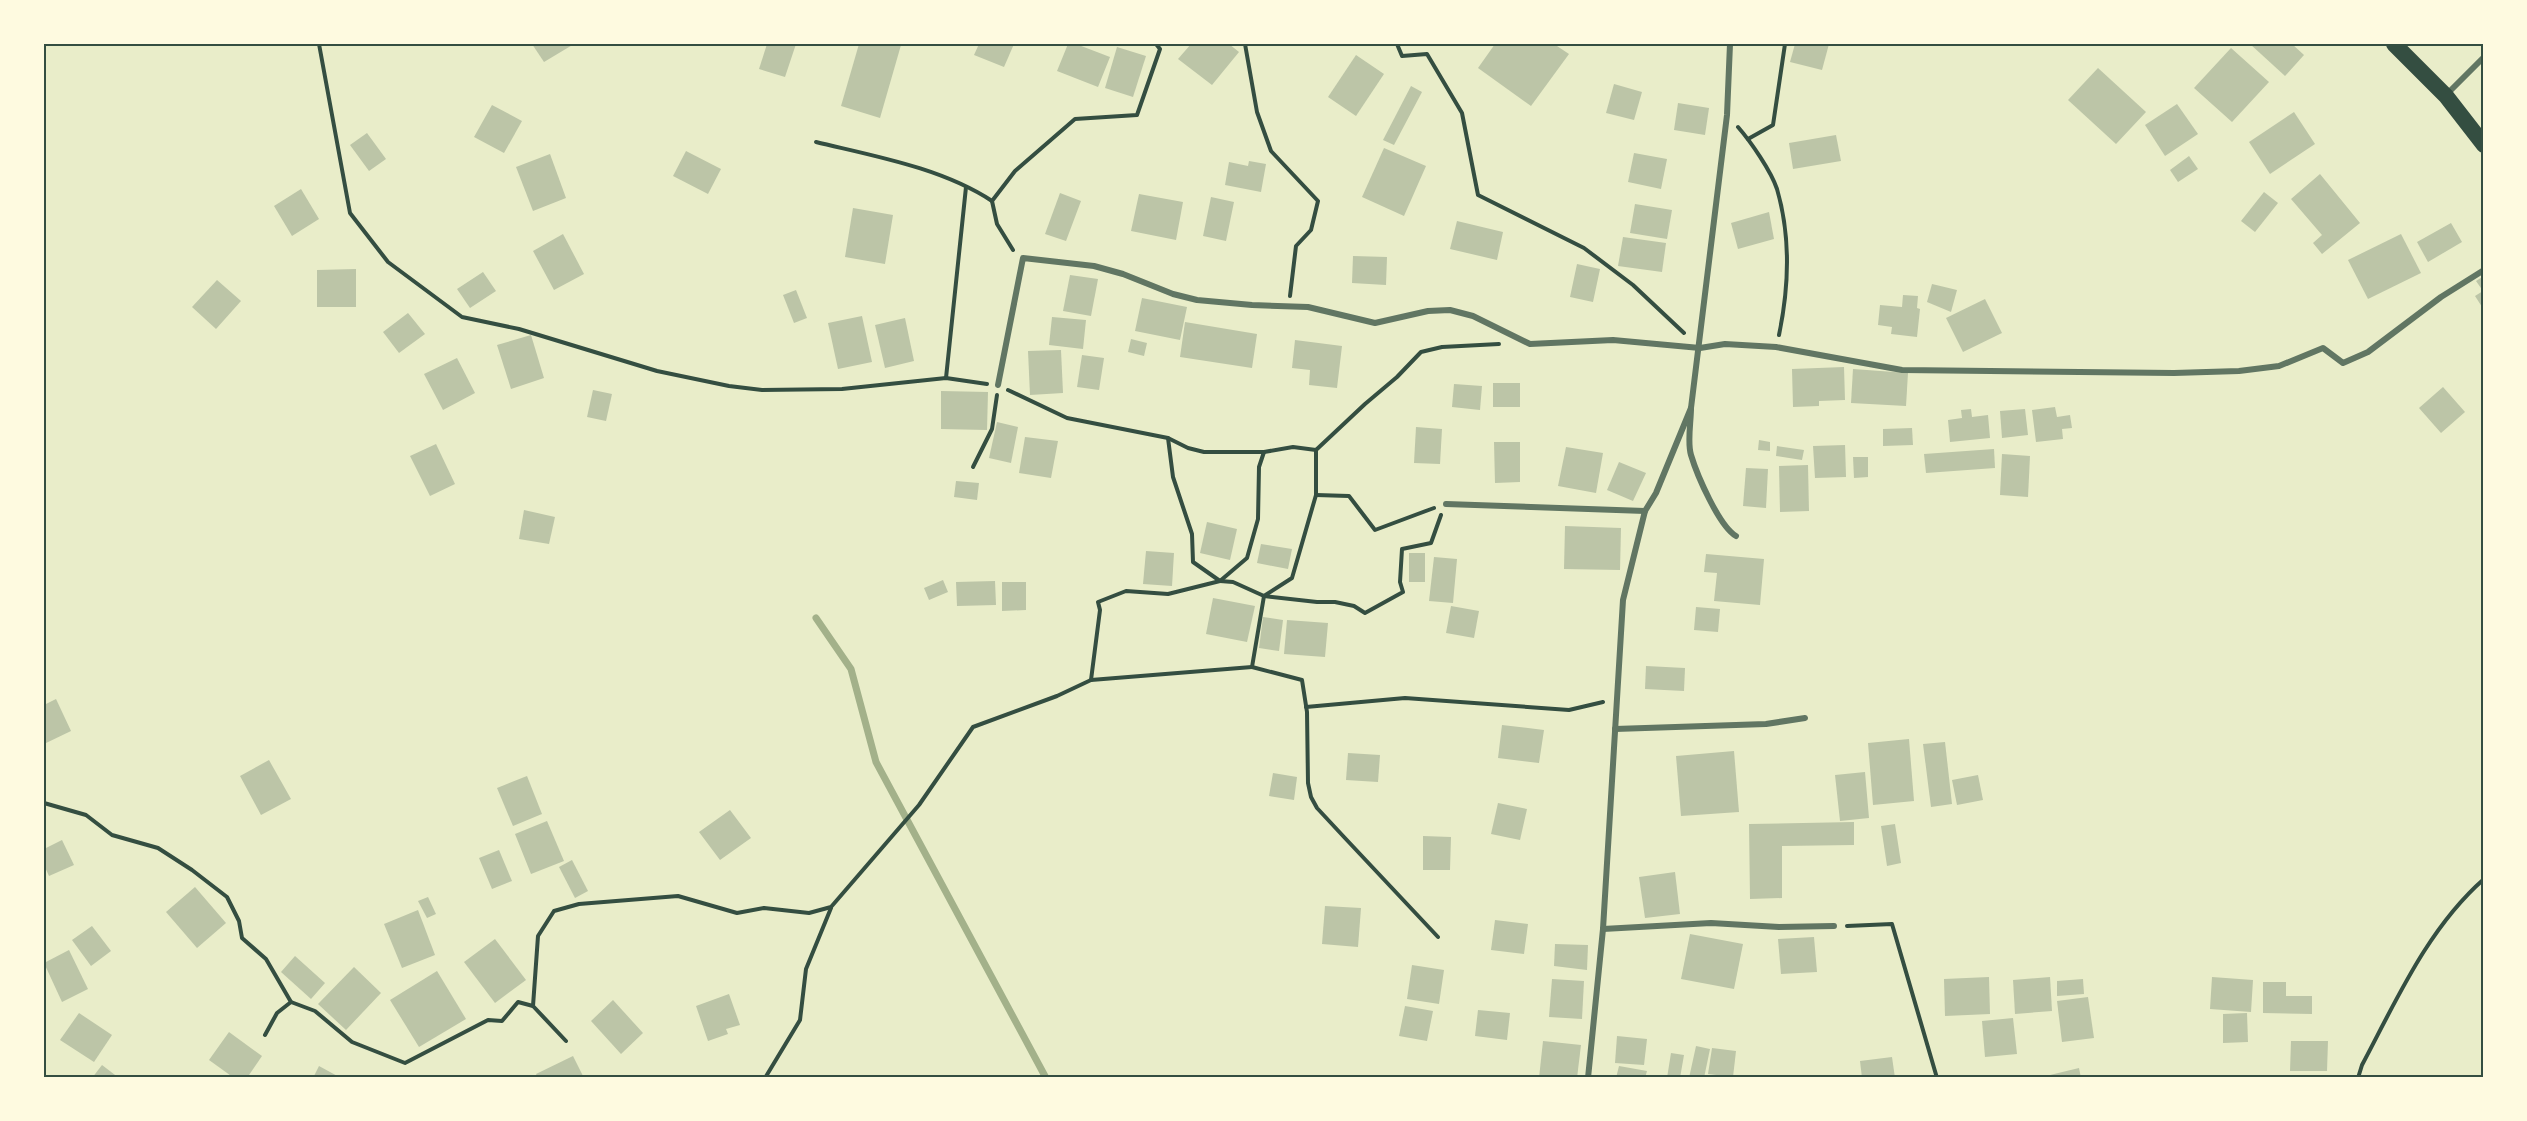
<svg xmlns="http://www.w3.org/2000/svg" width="2527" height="1121" viewBox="0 0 2527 1121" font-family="Figtree,sans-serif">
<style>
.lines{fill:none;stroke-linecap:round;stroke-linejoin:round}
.stream{stroke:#a3b18a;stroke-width:7}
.building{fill:#bcc5a7}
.path{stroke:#344e41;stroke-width:4}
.minor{stroke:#617663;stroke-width:6}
.trunk{stroke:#344e41;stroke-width:16}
.neatline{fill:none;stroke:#344e41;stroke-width:2}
</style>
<rect width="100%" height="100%" fill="#e9edc9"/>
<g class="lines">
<polyline class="stream" points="816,618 851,669 876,762 1046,1078"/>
</g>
<g class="building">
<polygon points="532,44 574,44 544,62"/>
<polygon points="767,44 796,44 785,77 759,69"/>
<polygon points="859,44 901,45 880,118 841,106"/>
<polygon points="979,44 1014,44 1004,67 974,55"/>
<polygon points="1068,44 1076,44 1110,57 1098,87 1057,71"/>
<polygon points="1191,44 1229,44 1239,52 1212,85 1178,59"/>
<polygon points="1495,44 1554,44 1569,54 1531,106 1478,68"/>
<polygon points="1795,44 1829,44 1822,70 1790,62"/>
<polygon points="2250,44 2292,44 2304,55 2285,76"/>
<polygon points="1117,47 1146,56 1133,97 1105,88"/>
<polygon points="2231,48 2269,82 2232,122 2194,88"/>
<polygon points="1356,55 1384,74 1356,116 1328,97"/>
<polygon points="2098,68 2146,112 2116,144 2068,100"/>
<polygon points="1614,84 1642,92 1634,120 1606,113"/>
<polygon points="1411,86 1422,92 1394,145 1383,140"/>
<polygon points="1678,103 1709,108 1705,135 1674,130"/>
<polygon points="2177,104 2198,134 2165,156 2145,125"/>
<polygon points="492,105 522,121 504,153 474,137"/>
<polygon points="2294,112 2315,144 2270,174 2249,142"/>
<polygon points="367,133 386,159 369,171 350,145"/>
<polygon points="1836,135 1841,161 1793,169 1789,143"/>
<polygon points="1384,148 1426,166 1404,216 1362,197"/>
<polygon points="686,151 721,169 708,194 673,176"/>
<polygon points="1634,153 1667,159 1661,189 1628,182"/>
<polygon points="550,154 566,198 533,211 516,167"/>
<polygon points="2189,156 2198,169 2178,182 2170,170"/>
<polygon points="1249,161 1266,164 1261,192 1225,185 1229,162 1248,166"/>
<polygon points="2320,174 2360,223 2322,254 2313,243 2322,235 2291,199"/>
<polygon points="301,189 319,219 292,236 274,206"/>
<polygon points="2264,192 2278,203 2255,232 2241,221"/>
<polygon points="1060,193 1081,201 1066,241 1045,234"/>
<polygon points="1139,194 1183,202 1176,240 1131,231"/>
<polygon points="1211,197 1234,202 1226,241 1203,236"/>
<polygon points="1635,204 1672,210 1667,239 1630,233"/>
<polygon points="853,208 893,215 885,264 845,257"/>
<polygon points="1769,212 1774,239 1738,249 1731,223"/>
<polygon points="1457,221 1503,232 1497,260 1450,249"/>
<polygon points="2451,223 2462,242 2428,262 2417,242"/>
<polygon points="563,234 584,274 554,290 533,251"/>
<polygon points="2401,234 2421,273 2368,299 2348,260"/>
<polygon points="1623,237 1666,243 1662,272 1618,266"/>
<polygon points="1353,256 1387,257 1386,285 1352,283"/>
<polygon points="1577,264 1600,269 1593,302 1570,297"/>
<polygon points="356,269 356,307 317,307 317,270"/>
<polygon points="483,272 496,291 470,308 457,289"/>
<polygon points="1070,275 1098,279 1091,316 1063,311"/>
<polygon points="2484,276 2484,310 2475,296 2483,291 2476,281"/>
<polygon points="217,280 241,301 216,329 192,307"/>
<polygon points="1932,284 1957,290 1951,312 1927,302"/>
<polygon points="796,290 807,318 794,323 783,295"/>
<polygon points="1903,295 1918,296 1917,308 1920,309 1917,337 1891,334 1892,327 1878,325 1880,305 1902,307"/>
<polygon points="1142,298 1187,307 1180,340 1135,331"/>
<polygon points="1985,299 2002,333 1963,352 1946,318"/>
<polygon points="408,313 425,334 399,353 383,332"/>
<polygon points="862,316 872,362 838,369 828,323"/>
<polygon points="1052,317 1086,320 1083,349 1049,345"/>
<polygon points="905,318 914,361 885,368 875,325"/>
<polygon points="1185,322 1257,334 1252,368 1180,357"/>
<polygon points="531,335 544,378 511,389 497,345"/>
<polygon points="1131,339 1147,343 1144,356 1128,352"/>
<polygon points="1295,340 1342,346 1337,388 1309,385 1310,370 1292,368"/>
<polygon points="1061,350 1063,393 1030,395 1028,351"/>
<polygon points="1082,355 1104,358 1099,390 1077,387"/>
<polygon points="457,358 475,393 443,410 424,374"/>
<polygon points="1844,367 1845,400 1819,401 1819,406 1793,407 1792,369"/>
<polygon points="1853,369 1908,373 1906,406 1851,403"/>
<rect x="1493" y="383" width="27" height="24"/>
<polygon points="1454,384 1482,386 1480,410 1452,407"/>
<polygon points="2443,387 2465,412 2441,433 2419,408"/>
<polygon points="593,390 612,394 606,421 587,417"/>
<polygon points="941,391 988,392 987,430 941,429"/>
<polygon points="2055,407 2057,417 2070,415 2072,428 2062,429 2063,439 2036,442 2032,410"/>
<polygon points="1971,409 1972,417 1988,415 1990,438 1950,442 1948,420 1962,418 1961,410"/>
<polygon points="2025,409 2028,435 2002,438 2000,411"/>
<polygon points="997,422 1018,427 1011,463 989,458"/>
<polygon points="1416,427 1442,429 1440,464 1414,463"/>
<polygon points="1912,428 1913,445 1883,446 1883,429"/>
<polygon points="1025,437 1058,441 1051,478 1019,473"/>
<polygon points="1759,440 1770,442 1770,451 1758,450"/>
<polygon points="1494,442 1520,442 1520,482 1495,483"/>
<polygon points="436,444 455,484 430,496 410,456"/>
<polygon points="1845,445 1846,477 1815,478 1813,446"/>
<polygon points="1777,446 1804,450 1802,460 1776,456"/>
<polygon points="1566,447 1603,453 1596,493 1558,486"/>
<polygon points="1994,449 1995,468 1926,473 1924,454"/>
<polygon points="2002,454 2030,456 2028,497 2000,495"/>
<polygon points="1853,457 1868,457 1868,477 1854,478"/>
<polygon points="1619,462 1646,473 1633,501 1607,490"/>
<polygon points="1808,465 1809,511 1780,512 1779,466"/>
<polygon points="1746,468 1768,469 1766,508 1743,506"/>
<polygon points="956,481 979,483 977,500 954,497"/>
<polygon points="524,510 555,517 549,544 519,539"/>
<polygon points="1207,522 1237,529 1230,560 1200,553"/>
<polygon points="1565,526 1621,528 1620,570 1564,569"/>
<polygon points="1261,544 1292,549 1288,569 1257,563"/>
<polygon points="1146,551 1174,553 1172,586 1143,584"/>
<rect x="1409" y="553" width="16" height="29"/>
<polygon points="1706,554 1764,559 1760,605 1714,601 1717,573 1704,572"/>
<polygon points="1434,557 1457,559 1453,603 1429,601"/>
<polygon points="943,580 948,592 929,600 924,588"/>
<polygon points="995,581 996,605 957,606 956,582"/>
<polygon points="1002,582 1026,582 1026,610 1002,611"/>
<polygon points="1213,598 1255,606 1247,642 1206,634"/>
<polygon points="1451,606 1479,611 1474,638 1446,633"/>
<polygon points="1696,607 1720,609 1718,632 1694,630"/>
<polygon points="1263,617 1283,620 1279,651 1259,648"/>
<polygon points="1287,620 1328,623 1325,657 1284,654"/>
<polygon points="1646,666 1685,668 1684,691 1645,689"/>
<polygon points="56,699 71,731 44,744 44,705"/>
<polygon points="1502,725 1544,730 1539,763 1498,758"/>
<polygon points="1909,739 1914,801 1873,805 1868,743"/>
<polygon points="1945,742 1952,804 1931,807 1923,744"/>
<polygon points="1734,751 1739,812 1681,816 1676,756"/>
<polygon points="1348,753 1380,755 1378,782 1346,780"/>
<polygon points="269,760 291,799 261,815 240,776"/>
<polygon points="1865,772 1869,818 1840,821 1835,775"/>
<polygon points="1273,773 1297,777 1294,800 1269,796"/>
<polygon points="1978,775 1983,800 1957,805 1952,780"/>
<polygon points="527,776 542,814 513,826 497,788"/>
<polygon points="1498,803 1527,809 1520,840 1491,834"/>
<polygon points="730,810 751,838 720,860 699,832"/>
<polygon points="547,821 564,861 531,874 515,834"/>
<polygon points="1854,822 1854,845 1782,846 1782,898 1750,899 1749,824"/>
<polygon points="1895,824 1901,863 1887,866 1881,826"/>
<polygon points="1423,836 1451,837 1450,870 1423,870"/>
<polygon points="62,840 74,865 49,876 44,865 44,849"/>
<polygon points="499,850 512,881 492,889 479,858"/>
<polygon points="572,860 588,891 575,898 559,867"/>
<polygon points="1675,872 1680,914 1645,918 1639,877"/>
<polygon points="195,887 226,923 197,948 166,912"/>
<polygon points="428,897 436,914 427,918 418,901"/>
<polygon points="1325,906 1361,908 1358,947 1322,944"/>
<polygon points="418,910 435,955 402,968 384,924"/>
<polygon points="1495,920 1528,924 1524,954 1491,950"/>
<polygon points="92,926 111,951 91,966 72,940"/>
<polygon points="1690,934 1743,944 1734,989 1681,979"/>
<polygon points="1814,937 1817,972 1781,974 1778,939"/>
<polygon points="495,939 526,980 495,1003 464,962"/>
<polygon points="1555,944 1588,945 1587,970 1554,966"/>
<polygon points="69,950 88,989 62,1002 44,963"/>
<polygon points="295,956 325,983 311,999 281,972"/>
<polygon points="1412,965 1444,970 1439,1004 1407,999"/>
<polygon points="354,967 381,993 346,1030 318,1004"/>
<polygon points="437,971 466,1019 419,1047 390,1000"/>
<polygon points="1989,977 1990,1014 1945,1016 1944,979"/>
<polygon points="2050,977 2052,1011 2015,1014 2013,980"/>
<polygon points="2212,977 2253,980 2251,1012 2210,1009"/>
<polygon points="1552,979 1584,981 1582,1019 1549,1017"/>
<polygon points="2083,979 2084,994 2057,996 2057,981"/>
<polygon points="2263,982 2286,982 2286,996 2312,996 2312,1014 2263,1013"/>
<polygon points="729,994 740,1025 726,1029 728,1034 708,1041 696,1006"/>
<polygon points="2088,997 2094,1038 2062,1042 2057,1001"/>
<polygon points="613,1000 643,1033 621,1054 591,1021"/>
<polygon points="1405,1006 1433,1011 1427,1041 1399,1036"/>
<polygon points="1478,1010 1510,1013 1507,1040 1475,1036"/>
<polygon points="79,1013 112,1035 94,1062 60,1040"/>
<polygon points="2247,1013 2248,1042 2223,1043 2223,1014"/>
<polygon points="2013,1018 2017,1054 1985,1057 1982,1021"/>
<polygon points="229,1032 262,1056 247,1078 234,1078 209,1060"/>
<polygon points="1617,1036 1647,1039 1644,1065 1615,1063"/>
<polygon points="1543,1041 1581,1045 1577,1078 1539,1078"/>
<polygon points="2291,1041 2328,1041 2327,1071 2290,1071"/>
<polygon points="1696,1046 1710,1049 1704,1078 1689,1078"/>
<polygon points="1712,1048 1736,1051 1733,1077 1708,1074"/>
<polygon points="1671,1053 1684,1055 1680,1078 1667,1078"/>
<polygon points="573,1056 584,1078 538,1078 536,1074"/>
<polygon points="1892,1057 1895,1078 1862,1078 1860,1061"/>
<polygon points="102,1065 119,1078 92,1078"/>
<polygon points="319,1066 341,1078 313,1078"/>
<polygon points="1619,1066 1647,1071 1645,1078 1616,1078"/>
<polygon points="2079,1068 2081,1078 2050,1078 2050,1075"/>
</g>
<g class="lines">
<g class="path">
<polyline points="319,44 350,213 388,262 462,317 519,329 657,371 729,386 762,390 842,389 946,378 987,384"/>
<polyline points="1245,44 1257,112 1271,151 1318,201 1311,230 1296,246 1290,296"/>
<polyline points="1397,44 1402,56 1427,54 1462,113 1478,195 1584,248 1633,285 1684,333"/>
<path d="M1738,127C1751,142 1771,171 1777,189C1791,237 1789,287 1779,335"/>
<polyline points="1748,139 1773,125 1785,44"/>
<path d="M816,142C874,156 942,168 992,201"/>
<polyline points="1013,250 997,224 992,201 1015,171 1075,119 1137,115 1160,49 1156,44"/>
<polyline points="946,378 966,187"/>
<polyline points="1008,390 1067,418 1168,438 1188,448 1204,452 1264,452 1293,447 1316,450 1365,404 1397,377 1421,352 1442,347 1499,344"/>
<polyline points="1168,438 1173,477 1192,534 1193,562 1220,581 1233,582 1264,596 1317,602 1335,602 1354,606 1365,613 1403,592 1400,582 1402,549 1431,543 1441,515"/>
<polyline points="1316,450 1316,495 1292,578 1264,596 1252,667 1302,680 1307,712 1308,783 1311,797 1317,808 1344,837 1438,937"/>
<polyline points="973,467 992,429 997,395"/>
<polyline points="1316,495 1349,496 1375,530 1434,508"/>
<polyline points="1091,680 1252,667"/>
<polyline points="1306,707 1405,698 1569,710 1603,702"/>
<polyline points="44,803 86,815 112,835 158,848 192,870 227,897 239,921 242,938 266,959 291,1002 315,1011 352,1042 405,1063 488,1020 502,1021 518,1002 533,1006 566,1041"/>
<polyline points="1847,926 1892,924 1937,1078"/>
<polyline points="533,1006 538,936 554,911 579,904 678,896 737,913 764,908 809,913 831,907 919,805 973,727 1057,696 1091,680 1100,610 1098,602 1126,591 1168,594 1220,581 1247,558 1258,519 1259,467 1264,452"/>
<polyline points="265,1035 277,1013 291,1002"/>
<polyline points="765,1078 800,1020 806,969 831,908"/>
<path d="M2358,1078L2362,1065C2396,1001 2428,928 2484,879"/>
</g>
<g class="minor">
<path d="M1730,44L1727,115L1691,408C1691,422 1687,442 1691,455C1697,475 1719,526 1736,536"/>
<polyline points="2446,95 2484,57"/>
<polyline points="998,385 1023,258 1094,266 1123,274 1173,294 1197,300 1252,305 1308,307 1375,323 1428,311 1450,310 1473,316 1530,344 1613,340 1700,348 1725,344 1776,347 1902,370 2174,373 2239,371 2279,366 2323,348 2343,363 2368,352 2441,297 2484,270"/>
<polyline points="1446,504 1645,511"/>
<polyline points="1615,729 1766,724 1805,718"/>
<polyline points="1603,929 1711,923 1779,927 1834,926"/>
<polyline points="1588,1078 1603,929 1623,600 1645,511 1656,493 1691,408"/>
</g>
<polyline class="trunk" points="2394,44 2446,96 2484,145"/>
</g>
<rect width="2527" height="1121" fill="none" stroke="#fefae0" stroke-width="90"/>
<rect x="45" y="45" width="2437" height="1031" class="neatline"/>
</svg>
